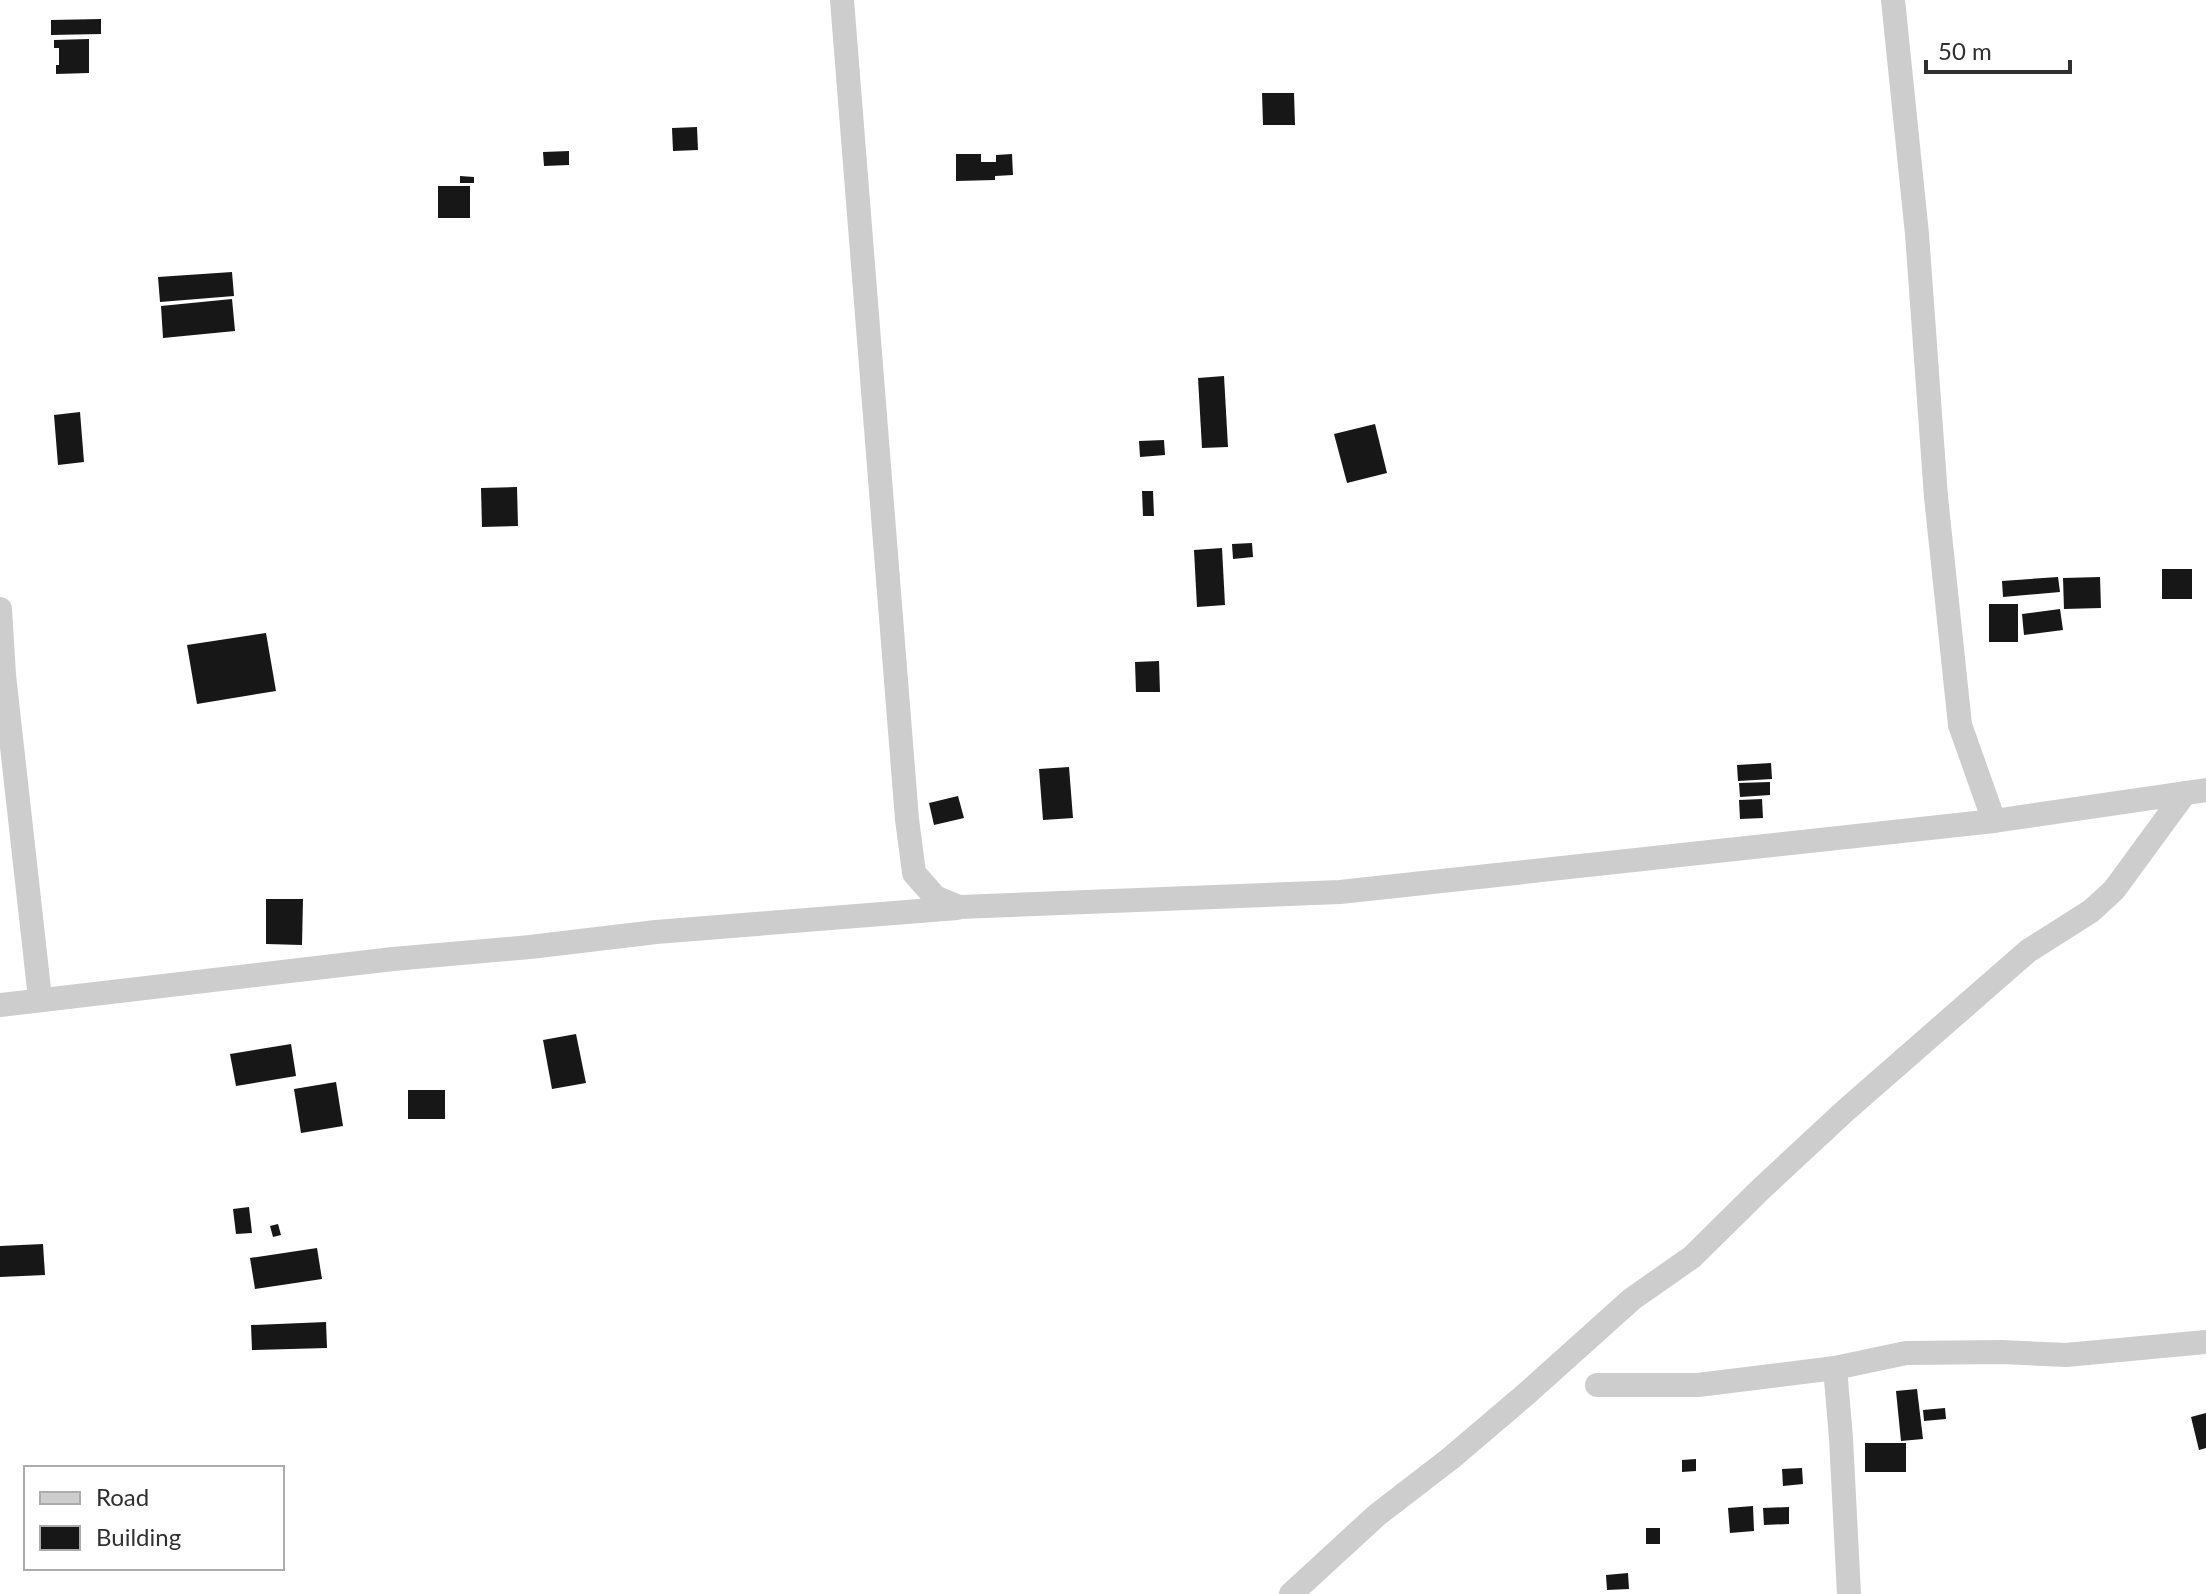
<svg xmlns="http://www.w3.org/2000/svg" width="2206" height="1594" viewBox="0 0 2206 1594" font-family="Lato,sans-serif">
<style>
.building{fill:#171717}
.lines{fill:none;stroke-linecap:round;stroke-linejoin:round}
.minor{stroke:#cdcdcd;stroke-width:24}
</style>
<rect width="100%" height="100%" fill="#fff"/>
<g class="building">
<polygon points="101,19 101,34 51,35 51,20"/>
<polygon points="89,39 89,73 56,74 56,65 59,65 59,48 54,48 54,40"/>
<polygon points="1262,93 1294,93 1295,125 1263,125"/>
<polygon points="697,127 698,150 673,151 672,128"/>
<polygon points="569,151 569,165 544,166 543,152"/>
<polygon points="956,154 981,154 981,162 996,162 996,155 1012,154 1013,175 995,176 995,180 956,181"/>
<polygon points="460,176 474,177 474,183 460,183"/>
<rect x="438" y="186" width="32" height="32"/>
<polygon points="232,272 234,296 160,302 158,277"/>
<polygon points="232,299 235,331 163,338 161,306"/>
<polygon points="1224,376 1228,447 1202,448 1198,378"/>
<polygon points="80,412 84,462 58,465 54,415"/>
<polygon points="1375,424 1387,473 1347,483 1334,434"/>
<polygon points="1164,440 1165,455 1140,457 1139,441"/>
<polygon points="517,487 518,526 482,527 481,488"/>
<polygon points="1142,491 1153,491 1154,516 1143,516"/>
<polygon points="1252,543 1253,557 1233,559 1232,544"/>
<polygon points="1222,548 1225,605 1197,607 1194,550"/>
<rect x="2162" y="569" width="30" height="30"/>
<polygon points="2058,577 2060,592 2003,597 2002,581"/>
<polygon points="2100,577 2101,608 2064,609 2063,578"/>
<rect x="1989" y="604" width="29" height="38"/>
<polygon points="2060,609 2063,630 2024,635 2022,614"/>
<polygon points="266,633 276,691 197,704 187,645"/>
<polygon points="1159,661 1160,692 1136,692 1135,662"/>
<polygon points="1771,763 1772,779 1738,781 1737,765"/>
<polygon points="1069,767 1073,818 1043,820 1039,769"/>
<polygon points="1770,782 1770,795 1740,797 1739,783"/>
<polygon points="958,796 964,818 934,825 929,803"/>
<polygon points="1762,799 1763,818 1740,819 1739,800"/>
<polygon points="266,899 303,899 302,945 266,944"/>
<polygon points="576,1034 586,1083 552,1089 543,1040"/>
<polygon points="291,1044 296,1076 236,1086 230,1054"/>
<polygon points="336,1082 343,1126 301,1133 294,1089"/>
<rect x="408" y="1090" width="37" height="29"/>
<polygon points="249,1207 252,1233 236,1234 233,1209"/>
<polygon points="278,1224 281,1235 273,1237 270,1226"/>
<polygon points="43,1244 45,1275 0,1277 0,1246"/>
<polygon points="317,1248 322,1279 255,1289 250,1258"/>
<polygon points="326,1322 327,1348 252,1350 251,1325"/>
<polygon points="1917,1389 1923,1439 1901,1441 1896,1391"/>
<polygon points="1945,1408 1946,1419 1924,1421 1923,1410"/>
<polygon points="2206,1413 2206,1448 2199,1450 2191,1417"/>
<rect x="1865" y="1443" width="41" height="29"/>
<polygon points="1696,1459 1696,1471 1682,1472 1682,1460"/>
<polygon points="1802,1468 1803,1484 1783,1486 1782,1469"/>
<polygon points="1753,1506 1754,1531 1730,1533 1728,1508"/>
<polygon points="1789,1507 1789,1524 1764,1525 1763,1508"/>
<rect x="1646" y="1528" width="14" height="16"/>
<polygon points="1628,1573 1629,1589 1607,1590 1606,1575"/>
</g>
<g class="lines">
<g class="minor">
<polyline points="842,0 907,819 914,873 935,897 959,907 1340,892 1994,821 2206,790"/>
<polyline points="1893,0 1917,234 1936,497 1960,725 1994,821"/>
<polyline points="0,609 4,675 40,998"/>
<polyline points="0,1005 393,959 530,947 656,932 957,908"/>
<polyline points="1835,1368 1841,1438 1849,1594"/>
<polyline points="1597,1385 1698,1385 1835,1368 1906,1353 2002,1352 2066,1355 2206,1342"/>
<polyline points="1291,1594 1377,1515 1451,1458 1525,1395 1632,1299 1692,1257 1761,1189 1846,1110 2028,951 2091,911 2114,890 2185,793"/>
</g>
</g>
<rect x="24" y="1466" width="260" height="104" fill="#ffffff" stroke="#acacac" stroke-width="2"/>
<rect x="40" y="1492" width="40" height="12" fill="#cdcdcd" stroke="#acacac" stroke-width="2"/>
<text x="96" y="1506" font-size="24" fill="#303030">Road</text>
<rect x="40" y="1526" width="40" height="24" fill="#171717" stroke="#acacac" stroke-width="2"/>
<text x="96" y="1546" font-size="24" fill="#303030">Building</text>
<path d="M1926 60v12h144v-12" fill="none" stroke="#303030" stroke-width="4"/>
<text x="1938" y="60" font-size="24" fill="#303030" stroke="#ffffff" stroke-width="6" paint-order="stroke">50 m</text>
</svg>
